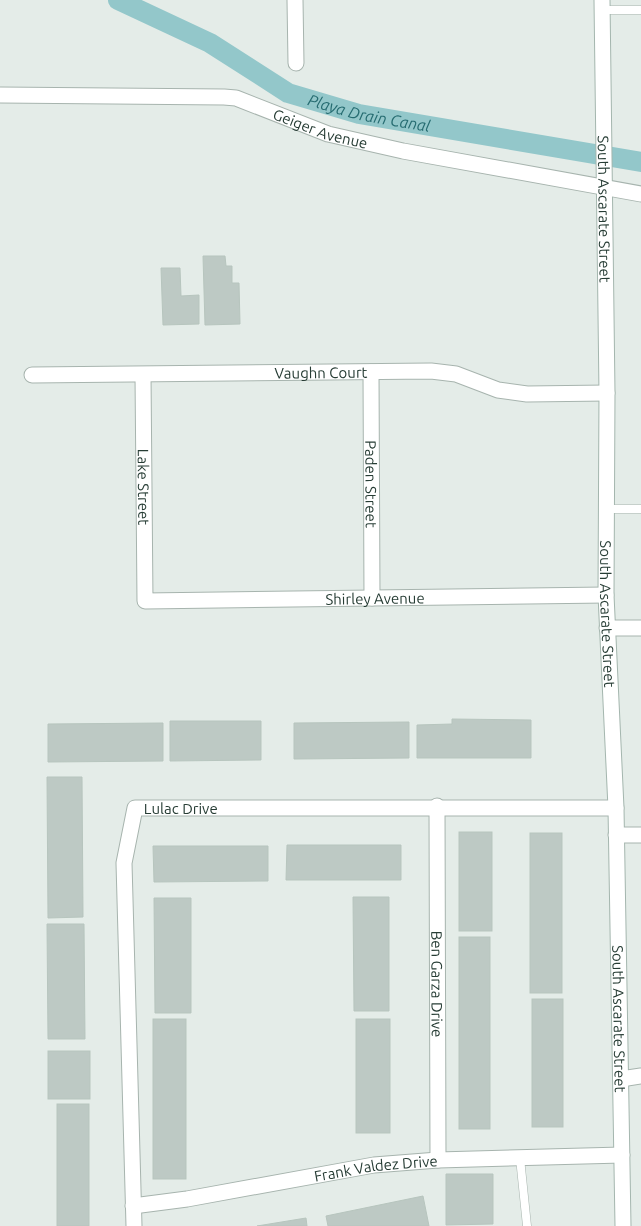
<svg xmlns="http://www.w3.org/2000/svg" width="641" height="1226" viewBox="0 0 641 1226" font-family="Ubuntu,sans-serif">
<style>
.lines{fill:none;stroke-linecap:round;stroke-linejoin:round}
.canal{stroke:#93c7ca;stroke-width:20}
.building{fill:#bdc9c4;stroke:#b7c5be}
.lane-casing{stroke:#a7b4ae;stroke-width:9}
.street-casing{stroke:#a7b4ae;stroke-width:17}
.secondary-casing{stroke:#a4b6ae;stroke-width:17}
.lane{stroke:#fff;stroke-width:8}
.street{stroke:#fff;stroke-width:15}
.secondary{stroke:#fff;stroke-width:15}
.labels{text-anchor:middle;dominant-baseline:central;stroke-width:4;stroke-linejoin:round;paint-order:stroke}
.street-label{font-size:15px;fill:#263c34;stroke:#f5f9f6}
.water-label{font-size:16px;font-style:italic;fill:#266c71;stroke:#f5f9f6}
</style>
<rect width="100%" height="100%" fill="#e4ece8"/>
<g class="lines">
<path class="canal" id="s1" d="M118,0L210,43L288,93L359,114L641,162"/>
</g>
<g class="building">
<polygon points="203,256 225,256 226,266 232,266 232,283 239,283 240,324 205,325"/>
<polygon points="161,268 180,268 181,296 199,295 199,324 163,325"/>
<polygon points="452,719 531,720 531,758 417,758 417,725 452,724"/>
<polygon points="170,721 261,721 261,760 170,761"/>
<polygon points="409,722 409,758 294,759 294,723"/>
<polygon points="163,723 163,761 48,762 48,724"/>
<polygon points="47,777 82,777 83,917 48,918"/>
<rect x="459" y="832" width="33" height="99"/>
<rect x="530" y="833" width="32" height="160"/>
<polygon points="287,845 401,845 401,880 286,880"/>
<polygon points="153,846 268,846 268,881 154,882"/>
<polygon points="353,897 389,897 389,1011 354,1011"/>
<polygon points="154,898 191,898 191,1013 155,1013"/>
<polygon points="47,924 84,924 85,1039 48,1039"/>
<rect x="459" y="937" width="31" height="192"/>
<rect x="532" y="999" width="31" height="128"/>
<rect x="153" y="1019" width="33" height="160"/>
<rect x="356" y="1019" width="34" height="114"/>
<rect x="48" y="1051" width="42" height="48"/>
<rect x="57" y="1104" width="32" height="122"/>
<polygon points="446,1174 493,1174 493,1224 446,1225"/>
<polygon points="423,1196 429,1226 328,1226 326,1216"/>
<polygon points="306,1218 307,1226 257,1226"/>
</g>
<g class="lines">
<g class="lane-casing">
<g id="lane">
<polyline points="602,10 641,10"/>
<polyline points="607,509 641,509"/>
<polyline points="520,1158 527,1226"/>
</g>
</g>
<g class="street-casing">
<g id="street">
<polyline points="295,0 296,63"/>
<path id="s2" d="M0,95L224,97L236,98L328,134L403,151L641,194"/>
<path id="s3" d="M371,372L372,598"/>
<path id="s4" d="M32,375L431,371L456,374L498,390L527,394L607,393"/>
<path id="s5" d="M143,375L145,601L606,595"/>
<polyline points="607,628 641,628"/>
<path id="s6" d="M437,806L438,1160"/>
<polyline points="616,835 641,835"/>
<polyline points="621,1079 641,1076"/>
<path id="s7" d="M133,1206L187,1199L374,1165L438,1160L622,1155"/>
<path id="s8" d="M134,1226L124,863L135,808H616"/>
</g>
</g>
<g class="secondary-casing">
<g id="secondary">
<path id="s9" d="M602,0L607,393L606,595L616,808L623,1226"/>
</g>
</g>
<use href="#lane" class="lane"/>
<use href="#street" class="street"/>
<use href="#secondary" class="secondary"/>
</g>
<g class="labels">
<g class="street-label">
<text stroke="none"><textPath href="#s2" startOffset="326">Geiger Avenue</textPath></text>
<text stroke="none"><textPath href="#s9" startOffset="209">South Ascarate Street</textPath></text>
<text stroke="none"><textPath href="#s4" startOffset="289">Vaughn Court</textPath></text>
<text stroke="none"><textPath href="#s3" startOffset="112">Paden Street</textPath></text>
<text stroke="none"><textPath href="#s5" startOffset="112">Lake Street</textPath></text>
<text stroke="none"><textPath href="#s5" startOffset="456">Shirley Avenue</textPath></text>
<text stroke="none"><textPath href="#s9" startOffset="614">South Ascarate Street</textPath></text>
<text stroke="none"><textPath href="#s8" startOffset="465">Lulac Drive</textPath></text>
<text stroke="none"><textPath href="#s6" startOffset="178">Ben Garza Drive</textPath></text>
<text stroke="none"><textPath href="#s9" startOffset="1019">South Ascarate Street</textPath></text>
<text stroke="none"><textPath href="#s7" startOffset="246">Frank Valdez Drive</textPath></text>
</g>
<g class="water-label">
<text stroke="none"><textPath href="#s1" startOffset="278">Playa Drain Canal</textPath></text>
</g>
</g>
</svg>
